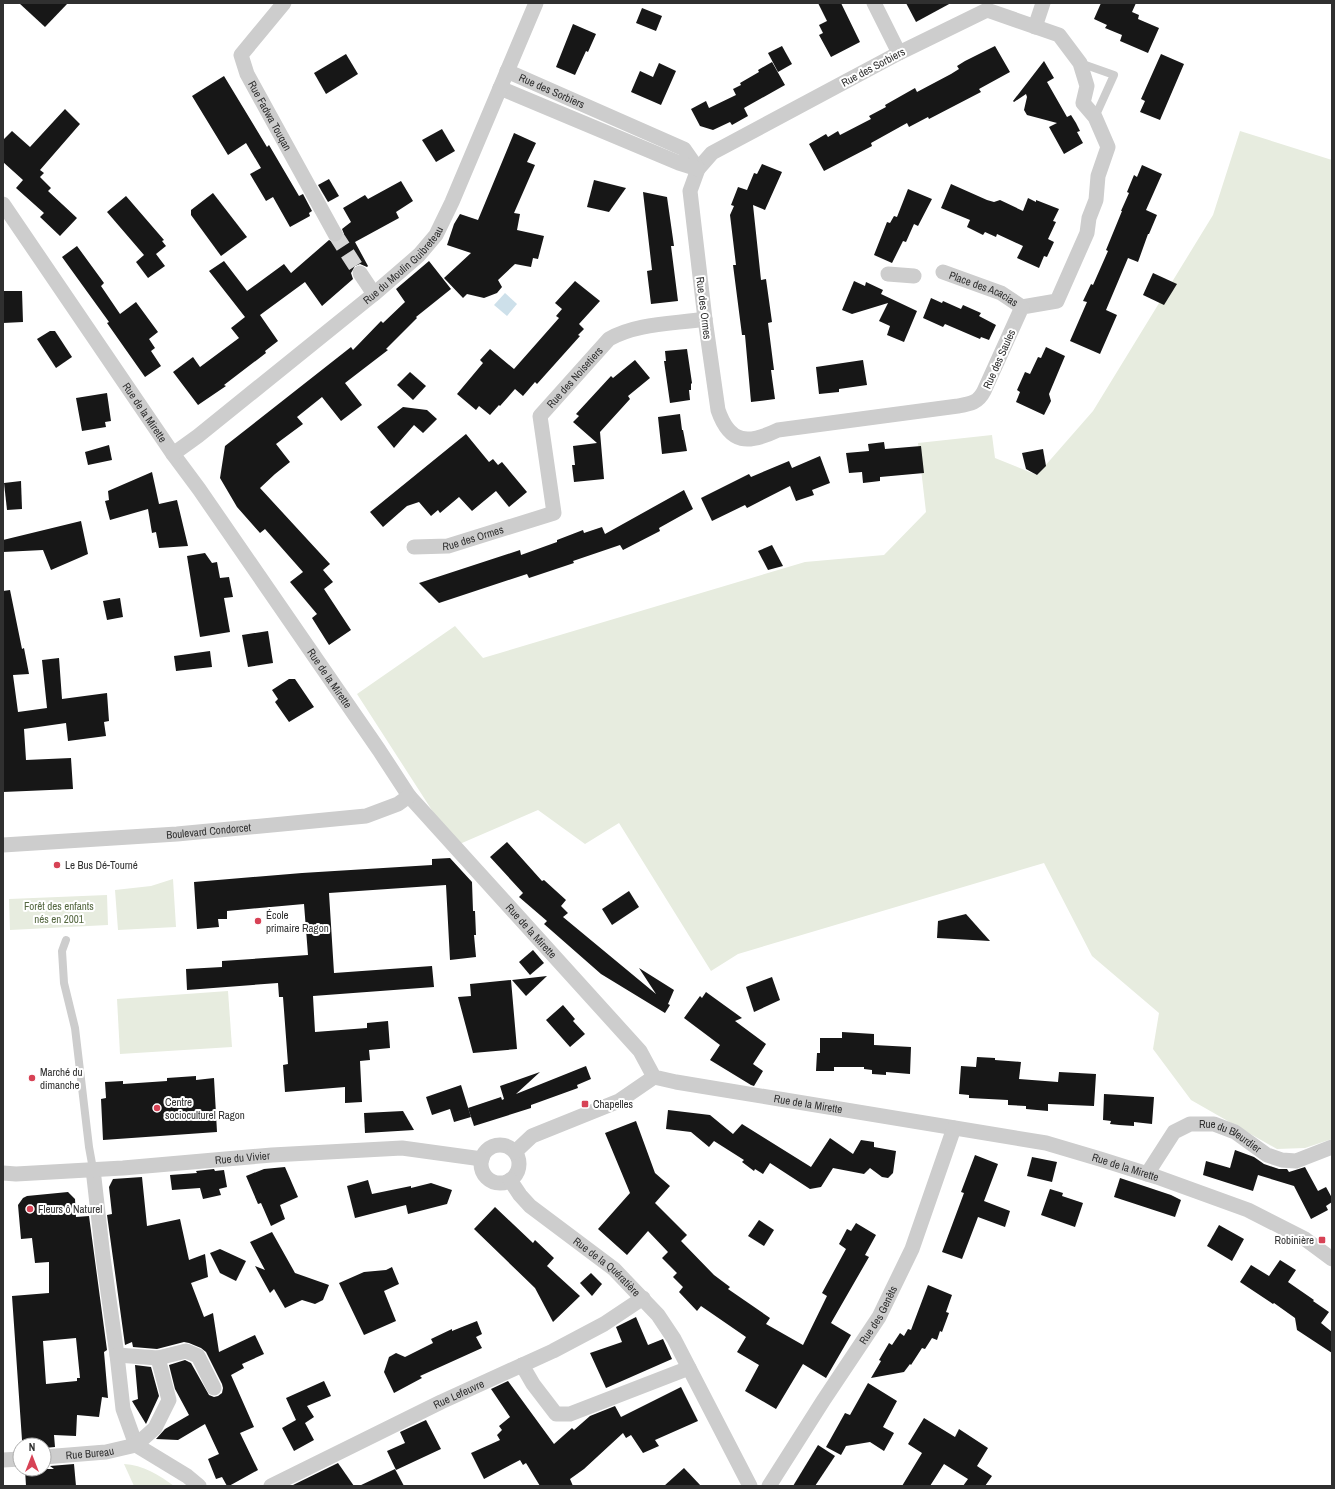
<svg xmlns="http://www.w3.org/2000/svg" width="1335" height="1489" viewBox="0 0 1335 1489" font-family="'Archivo Narrow',sans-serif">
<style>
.green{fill:#e7ecdf}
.water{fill:#cde0ea}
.building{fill:#171717;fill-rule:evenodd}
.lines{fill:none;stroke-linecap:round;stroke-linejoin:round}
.street-tunnel{stroke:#d6d6d6;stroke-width:15;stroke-dasharray:15 8;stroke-linecap:butt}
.lane{stroke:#cdcdcd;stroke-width:8}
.street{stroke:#cdcdcd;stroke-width:15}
.poi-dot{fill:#d74255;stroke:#fff;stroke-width:1.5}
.labels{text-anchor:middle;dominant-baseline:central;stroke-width:4;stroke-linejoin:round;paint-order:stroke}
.street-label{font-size:11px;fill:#303030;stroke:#fff}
.poi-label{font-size:11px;fill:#303030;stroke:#fff;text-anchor:start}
.park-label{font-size:11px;fill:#556841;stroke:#fff}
</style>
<rect width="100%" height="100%" fill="#fff"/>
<g class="green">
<polygon points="1240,131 1332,160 1332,1139 1305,1148 1277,1149 1191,1100 1153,1049 1159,1013 1092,956 1044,863 738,954 711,971 619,823 585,844 538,810 455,846 357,694 455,626 483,658 805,562 884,555 926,512 918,443 992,435 995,458 1037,475 1093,411 1213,215"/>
<polygon points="173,879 176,927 118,930 115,890 151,886"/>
<polygon points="107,895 108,925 10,930 9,899"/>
<polygon points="228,991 232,1047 120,1054 117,999"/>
<path d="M124,1464C143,1465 159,1475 174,1486H134Z"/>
</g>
<polygon class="water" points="505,293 517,304 507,316 494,305"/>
<g class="building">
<polygon points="19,3 68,3 45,27"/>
<polygon points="818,3 841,3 860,42 831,57 819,35 823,33 819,25 827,21"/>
<polygon points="906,3 951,3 916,22"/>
<polygon points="1101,3 1136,3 1132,12 1139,15 1138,19 1159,28 1148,53 1120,41 1122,35 1105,28 1107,25 1094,19"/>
<polygon points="642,8 662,16 656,31 636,23"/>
<polygon points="573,24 596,34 588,52 586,51 575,75 556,67"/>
<polygon points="782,46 792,64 778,72 768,53"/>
<polygon points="995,46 1010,72 979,89 981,92 929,119 928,117 909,127 907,123 871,143 872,146 824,171 809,144 826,134 828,137 838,131 840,135 871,119 869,116 886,107 885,105 915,88 917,92 951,74 959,69 957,66 965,61"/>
<polygon points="346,54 358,74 326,94 314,73"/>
<polygon points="1161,54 1184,64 1160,120 1140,112 1145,101 1141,99"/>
<polygon points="1044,61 1054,78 1047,82 1067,117 1071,115 1076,123 1080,131 1077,132 1083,143 1064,154 1049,127 1057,123 1027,115 1024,110 1027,97 1026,94 1014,102 1013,101"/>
<polygon points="772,62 785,85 744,108 748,116 732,125 730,122 713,130 700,126 691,109 706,101 709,108 736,95 733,89 741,85 740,83 759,72 758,70"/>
<polygon points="659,63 676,71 661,105 631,92 640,71 653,77"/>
<polygon points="224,76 267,147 269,145 299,196 303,194 312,211 309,213 310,216 290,227 273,197 266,201 250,174 261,168 246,143 228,155 192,96"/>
<polygon points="65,109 80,124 40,170 44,173 40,177 51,188 48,191 77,218 60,236 40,217 44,213 16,188 23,180 3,162 3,140 12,131 30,147"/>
<polygon points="442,129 455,151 436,162 422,140"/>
<polygon points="514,133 536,143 527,162 535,165 514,213 520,214 517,230 544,236 538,259 533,258 531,267 515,264 498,280 502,287 497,293 484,298 467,294 463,298 444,278 471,253 447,245 454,224 460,214 478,220"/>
<polygon points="762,164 782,172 765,210 753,205 761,280 766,279 772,322 768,323 774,370 771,370 775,399 751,402 745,335 742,335 733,265 736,265 730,215 734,206 731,205 738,187 747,190 754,173 757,174"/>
<polygon points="1142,165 1162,174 1146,210 1157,215 1149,234 1148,234 1138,262 1128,258 1106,310 1117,315 1100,354 1070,341 1087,302 1083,301 1091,284 1093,285 1108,251 1106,250 1122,211 1121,211 1129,193 1127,192 1134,175 1137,177"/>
<polygon points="329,179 339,196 328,202 318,185"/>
<polygon points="594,180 626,188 609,212 587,207"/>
<polygon points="401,181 413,201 396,212 399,218 355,242 368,266 367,267 360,264 355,266 351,273 353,279 322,306 305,282 260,315 278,341 265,351 266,353 224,385 226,386 198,405 173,372 193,357 200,367 239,338 231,328 245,317 209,271 224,261 247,291 284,264 291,273 329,240 335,243 342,239 344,234 342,229 351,222 343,208 365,195 368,199"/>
<polygon points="951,184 987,200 994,202 1000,200 1023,211 1028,198 1036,202 1036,200 1059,209 1053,221 1056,222 1048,239 1054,242 1047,257 1044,256 1039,268 1017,258 1023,246 997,234 996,237 985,232 983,235 967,227 970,220 941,208"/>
<polygon points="908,189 932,199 918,226 914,224 906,242 903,241 892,263 874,255 887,222 890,223 894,216 897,217"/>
<polygon points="643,192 667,197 674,246 671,246 678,301 651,304 647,271 652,270"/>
<polygon points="213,193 247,237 221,256 191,215 191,210"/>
<polygon points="126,196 164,240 162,241 166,246 156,254 165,266 148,278 136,262 144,255 107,212"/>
<polygon points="77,246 104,283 101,286 120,314 136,302 158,332 149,339 155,348 151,351 161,366 145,377 107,323 109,322 62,257"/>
<polygon points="429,261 451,289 416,317 417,318 386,349 388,350 345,383 362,405 341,421 322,397 297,417 303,424 276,444 290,462 275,474 260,488 330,564 323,570 333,582 324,589 351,630 329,645 312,618 317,614 290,582 303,572 265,529 260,533 237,507 220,478 225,446 351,347 353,350 381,321 383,323 405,302 396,289"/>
<polygon points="1153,273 1177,284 1164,305 1143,295"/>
<polygon points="575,281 600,301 579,324 584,329 578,335 580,336 537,384 535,382 523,396 515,389 500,406 499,405 490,415 479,406 476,410 457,394 483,363 480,360 490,349 514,369 559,318 556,316 562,309 555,303"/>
<polygon points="854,281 865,286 866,282 883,290 881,294 917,311 904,342 887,335 890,326 879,321 888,303 852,314 842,310"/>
<polygon points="3,291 22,291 23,322 3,323"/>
<polygon points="931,298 942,303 943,301 961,309 963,305 981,313 979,316 996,325 989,340 981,337 980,339 945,324 943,327 923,318"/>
<polygon points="50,331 55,331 72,357 56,368 37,339"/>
<polygon points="1046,347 1065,356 1049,394 1051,401 1044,415 1016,402 1020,392 1017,390 1025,372 1030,374 1038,357 1041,358"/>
<polygon points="687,349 692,383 691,384 691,390 689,390 690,400 670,403 664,361 666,361 665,351"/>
<polygon points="635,360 650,378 628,396 630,399 600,432 604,479 574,482 572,465 575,465 573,446 597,443 573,422 579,416 576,414 611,376 613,378"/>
<polygon points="863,360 867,385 839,389 839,392 819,394 816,367"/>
<polygon points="410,372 426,386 413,400 397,385"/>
<polygon points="107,393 111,421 105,422 106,427 82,431 76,398"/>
<polygon points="403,407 427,410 437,419 423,433 414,425 394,448 377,427"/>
<polygon points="680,414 682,430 683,430 687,451 662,454 658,417"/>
<polygon points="466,434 489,462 493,459 498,465 502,462 527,492 509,507 496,491 472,511 459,497 440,513 438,510 431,516 419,502 407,506 383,527 370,512"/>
<polygon points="884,442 885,449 921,446 924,473 880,477 880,481 863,483 862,472 849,473 846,453 869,451 868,444"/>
<polygon points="109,445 112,460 88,465 85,452"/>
<polygon points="1043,449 1046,466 1037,475 1026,469 1022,453"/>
<polygon points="820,456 830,483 812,490 814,495 796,501 790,486 747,508 745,505 712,521 701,498 749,474 751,477 789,461 792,468"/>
<polygon points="152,472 159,504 177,500 188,546 159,548 156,532 152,533 148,509 110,520 105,501 109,500 108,491"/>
<polygon points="21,481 22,509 7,510 4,483"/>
<polygon points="684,490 693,509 659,528 660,531 623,550 620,545 573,561 574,563 529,578 527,574 439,603 419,583 520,550 521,555 557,542 557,540 583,530 584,533 602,527 605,534"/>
<polygon points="81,521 88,554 51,570 43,550 3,552 3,540"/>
<polygon points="772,545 783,566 768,570 758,551"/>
<polygon points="205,553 212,563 217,562 220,578 229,577 233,597 224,598 230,632 200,637 187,556"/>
<polygon points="10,590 22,649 24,648 29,674 13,675 18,712 47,708 42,660 59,658 62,699 107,693 109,721 104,722 106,736 68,741 66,723 24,729 26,760 71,758 73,789 3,792 3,591"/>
<polygon points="120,598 123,617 107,620 103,601"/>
<polygon points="268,631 273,663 248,667 242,635"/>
<polygon points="210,651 212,667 176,671 174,656"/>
<polygon points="289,679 295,679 314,707 289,722 275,702 278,699 272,690"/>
<polygon points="507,842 542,881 544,880 566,900 561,906 568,913 563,917 656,994 639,968 674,990 668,1004 670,1005 665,1013 601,974 544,924 547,921 519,897 523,893 490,857"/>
<polygon points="450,858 472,882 473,911 475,911 476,935 474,935 476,957 450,960 446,885 329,893 334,973 432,966 434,987 313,996 315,1032 367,1028 367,1023 388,1021 390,1048 369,1050 370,1060 360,1061 362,1102 345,1103 345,1087 285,1092 283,1065 288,1064 283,997 279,997 278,983 187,990 186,969 222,967 222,961 308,955 304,904 227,911 227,919 218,919 219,927 197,929 194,882 302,873 432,865 432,859"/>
<polygon points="629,891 639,907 612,925 602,909"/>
<polygon points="966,914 990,941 937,938 938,921"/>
<polygon points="533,950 544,963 530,975 519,962"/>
<polygon points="547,976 526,996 512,980"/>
<polygon points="772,977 780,1000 754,1012 746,987"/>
<polygon points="511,980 517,1049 473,1053 458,997 471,996 470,984"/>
<polygon points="706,992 742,1018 735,1021 766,1044 753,1064 763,1071 754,1086 751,1085 710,1060 720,1045 684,1018 700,996 702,998"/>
<polygon points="563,1005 575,1019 573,1021 585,1034 570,1047 546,1020"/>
<polygon points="842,1032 874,1034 874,1045 911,1047 910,1074 886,1072 886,1075 872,1074 872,1070 864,1069 864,1067 834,1067 834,1071 816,1071 817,1053 820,1053 820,1038 842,1038"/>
<polygon points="977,1057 995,1058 995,1060 1021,1062 1019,1079 1058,1082 1059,1072 1096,1074 1094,1106 1048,1104 1048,1111 1026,1109 1026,1106 1008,1105 1008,1100 969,1098 969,1095 959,1094 961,1066 976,1067"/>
<polygon points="586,1066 591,1079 577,1085 578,1088 531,1105 531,1108 474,1126 468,1108 501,1097 502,1100 504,1099 500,1086 540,1072 516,1094"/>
<polygon points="196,1076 196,1080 214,1078 217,1132 103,1140 101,1099 106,1098 105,1082 123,1081 123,1084 167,1081 167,1078"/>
<polygon points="461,1085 471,1117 454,1122 450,1109 432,1115 426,1097"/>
<polygon points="1104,1094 1154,1097 1152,1124 1134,1122 1134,1126 1119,1125 1110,1124 1111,1121 1103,1120"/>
<polygon points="668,1110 710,1115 733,1134 742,1124 811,1167 830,1138 853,1154 861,1140 874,1142 874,1147 896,1151 893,1173 888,1178 882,1177 870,1168 864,1174 833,1168 821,1187 810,1189 770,1163 763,1174 755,1169 754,1171 742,1162 744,1160 714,1141 709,1147 691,1132 666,1129"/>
<polygon points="403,1111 414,1130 365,1133 364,1113"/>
<polygon points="636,1121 655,1173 670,1186 655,1203 687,1235 681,1241 714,1275 730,1287 728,1289 770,1318 766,1324 803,1345 827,1296 822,1293 846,1249 839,1244 847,1229 851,1231 856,1223 876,1235 865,1255 869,1257 831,1323 851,1335 826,1378 803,1364 776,1409 745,1391 759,1365 737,1352 746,1337 701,1306 697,1311 679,1292 683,1287 673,1277 677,1273 662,1258 668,1252 648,1231 627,1255 598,1229 630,1193 605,1133"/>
<polygon points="1235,1150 1254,1157 1264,1164 1279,1169 1287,1169 1289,1172 1305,1167 1318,1191 1326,1187 1332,1198 1332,1202 1326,1206 1328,1210 1311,1219 1294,1186 1258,1175 1253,1191 1203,1175 1206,1161 1230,1168"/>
<polygon points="975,1155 998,1164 984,1201 1010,1211 1005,1227 978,1217 962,1259 942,1252 964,1193 961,1192"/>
<polygon points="1032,1157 1057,1162 1052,1182 1027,1176"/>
<polygon points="285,1167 298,1197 280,1205 285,1219 271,1226 261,1203 258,1204 246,1176 264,1169"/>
<polygon points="214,1169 215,1171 224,1170 227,1187 219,1189 221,1195 203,1199 200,1188 172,1190 170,1175 197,1173 196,1171"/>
<polygon points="142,1177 147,1226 180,1219 189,1260 205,1254 208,1277 191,1283 204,1317 213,1313 219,1352 255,1335 264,1354 242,1364 244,1368 231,1375 254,1427 240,1433 258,1470 229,1486 227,1486 222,1477 216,1479 208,1459 219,1454 205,1424 178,1440 156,1439 165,1429 189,1415 175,1389 169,1365 185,1360 191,1363 209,1395 214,1397 218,1396 222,1393 223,1388 222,1384 206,1352 201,1348 189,1343 184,1342 157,1349 133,1347 132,1342 125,1345 107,1215 112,1214 109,1187 113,1179"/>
<polygon points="1120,1178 1171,1195 1181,1200 1175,1217 1114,1197"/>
<polygon points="368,1180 372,1194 411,1186 411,1188 431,1183 452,1190 447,1204 408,1214 406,1205 355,1218 347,1186"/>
<polygon points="1050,1189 1063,1193 1062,1196 1083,1203 1075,1227 1041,1215"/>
<path d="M68,1192L75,1199L76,1217L89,1216L107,1350L104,1352L108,1398L102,1397L99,1417L77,1415L76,1436L54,1435L55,1447L44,1448V1445H28L22,1440L12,1296L49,1293V1262L35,1263L32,1238L21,1239L18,1205L23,1198L27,1196ZM76,1338L80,1378H77V1381L46,1384L43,1341Z"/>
<polygon points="495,1207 533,1243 535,1240 554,1258 547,1266 580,1296 553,1322 535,1288 474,1229"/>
<polygon points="759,1220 774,1230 764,1246 748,1236"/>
<polygon points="1219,1225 1244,1239 1232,1261 1207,1246"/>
<polygon points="272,1232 295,1273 329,1285 323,1300 315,1304 302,1300 285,1308 274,1289 270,1293 255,1266 265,1270 250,1242"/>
<polygon points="220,1249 246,1261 236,1281 220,1273 210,1253"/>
<polygon points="1280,1260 1296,1270 1288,1282 1314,1300 1313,1301 1329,1312 1321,1323 1332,1332 1332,1353 1297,1330 1295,1318 1274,1303 1273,1304 1240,1282 1251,1265 1269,1276"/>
<polygon points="392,1267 399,1284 384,1291 396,1321 364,1335 339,1283 364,1272 386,1270"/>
<polygon points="591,1273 602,1284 592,1296 580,1283"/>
<polygon points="928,1285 952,1295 946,1312 949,1313 942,1332 940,1331 937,1340 932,1338 925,1349 922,1348 911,1365 910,1364 904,1372 871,1378 881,1361 879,1360 889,1343 892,1345 900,1333 904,1336 908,1329 911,1330"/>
<polygon points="636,1317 648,1345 663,1339 672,1359 606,1388 590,1353 622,1342 616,1327"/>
<polygon points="477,1321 482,1334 476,1337 482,1348 420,1376 422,1378 394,1393 384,1372 389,1357 396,1353 405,1357 433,1343 431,1339 452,1329 452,1331"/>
<polygon points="135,1365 151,1367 159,1396 146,1424 132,1401 138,1399"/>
<polygon points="324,1381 331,1396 307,1406 314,1417 305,1423 314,1440 294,1451 282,1428 296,1420 286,1398"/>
<polygon points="508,1381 554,1444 572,1428 574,1430 590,1416 615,1406 621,1417 681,1387 698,1421 655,1440 659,1446 643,1453 631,1435 626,1438 623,1433 584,1469 570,1479 573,1486 540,1486 526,1463 523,1465 520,1460 484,1479 471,1453 500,1440 497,1435 502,1430 499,1426 510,1417 491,1389"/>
<polygon points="868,1383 897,1401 883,1427 894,1433 884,1451 870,1442 846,1446 841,1455 826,1447 845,1413 850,1415"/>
<polygon points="924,1418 955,1437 959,1429 988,1448 977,1466 992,1476 985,1486 963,1486 968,1479 944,1464 930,1486 902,1486 922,1453 908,1444"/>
<polygon points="426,1420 441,1449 396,1470 387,1451 405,1443 400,1432"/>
<polygon points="818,1445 835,1456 815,1486 793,1486"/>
<polygon points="338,1463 354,1486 291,1486"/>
<polygon points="74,1464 76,1486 26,1486 25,1469 54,1469 50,1466"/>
<polygon points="684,1468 701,1486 664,1486"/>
<polygon points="395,1469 404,1486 359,1486"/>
</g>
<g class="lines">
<polyline class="street-tunnel" points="335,234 360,273"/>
<g class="lane">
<polyline points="1080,63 1114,75 1095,117"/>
<polyline points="66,940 62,951 64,983 75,1028 89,1147 93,1169"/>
</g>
<g class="street">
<path id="s1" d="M284,3L241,55L247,74L335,234"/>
<polyline points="874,3 899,53"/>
<path d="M987,10L1059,35L1080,63L1087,86L1083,103L1095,117L1108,147L1098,176L1096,200L1089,218L1087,233L1057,301L1022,307L984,391C978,403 970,404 958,406L778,430C749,444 730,445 718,410L705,319L690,191L698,169L712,153L899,53Z"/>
<polyline points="1035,27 1043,3"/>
<path id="s2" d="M507,71L684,149L698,169"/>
<polyline points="500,88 679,163 698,169"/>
<path id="s3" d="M3,204L173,454L199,489L379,750L409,796L640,1051L654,1077L676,1082L1046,1143L1100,1159L1157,1177L1248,1210L1305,1239L1332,1259"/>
<path id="s4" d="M943,272L1001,293L1022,307"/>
<polyline points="360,273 374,294"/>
<polyline points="888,274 914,276"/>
<path id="s5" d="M173,454L198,436L374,294L419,255L436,235L452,202L536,3"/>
<path id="s6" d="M414,547L448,546L554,513L540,416L609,339C637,323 673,324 705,319"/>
<path id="s7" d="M3,845L177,834L366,816L398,804L409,796"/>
<circle cx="500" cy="1164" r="19"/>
<polyline points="515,1152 532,1136 619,1101 654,1077"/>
<polyline points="93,1169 103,1257 117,1355 123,1409 136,1445 187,1476 199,1486"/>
<path id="s8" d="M3,1173L16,1174L123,1168L272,1155L402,1148L482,1159"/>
<path id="s9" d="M1147,1174L1174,1132L1190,1124H1214L1235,1132L1267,1155L1282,1160L1296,1161L1332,1147"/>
<path id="s10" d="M510,1180L520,1195L530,1206L614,1269L658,1315L674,1339L750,1486"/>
<polyline points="117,1355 158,1358"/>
<polyline points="522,1365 533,1384 556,1414 570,1414 689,1368"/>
<path id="s11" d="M44,1457L106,1452L136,1445L155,1428L169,1400L158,1358L186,1351L198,1356L214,1388"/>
<polyline points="3,1460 20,1459"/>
<path id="s12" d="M271,1486L441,1402L553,1351L604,1324L643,1298"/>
<path id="s13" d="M769,1486L823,1401L879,1317L912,1249L954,1128"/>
</g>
</g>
<g class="poi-dot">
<circle cx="57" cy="865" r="4"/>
<circle cx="258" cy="921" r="4"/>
<circle cx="32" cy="1078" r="4"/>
<rect x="581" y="1100" width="8" height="8" rx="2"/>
<circle cx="157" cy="1108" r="4"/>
<circle cx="30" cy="1209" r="4"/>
<rect x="1318" y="1236" width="8" height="8" rx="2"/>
</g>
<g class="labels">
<g class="street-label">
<text transform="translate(873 67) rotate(-28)">Rue des Sorbiers</text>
<text stroke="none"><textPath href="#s2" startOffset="49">Rue des Sorbiers</textPath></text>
<text stroke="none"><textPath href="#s1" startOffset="135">Rue Fadwa Touqan</textPath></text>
<text stroke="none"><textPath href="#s5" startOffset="298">Rue du Moulin Guibreteau</textPath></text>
<text stroke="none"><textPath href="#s4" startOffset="44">Place des Acacias</textPath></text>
<text transform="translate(704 308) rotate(83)">Rue des Ormes</text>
<text transform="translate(999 359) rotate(-66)">Rue des Saules</text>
<text stroke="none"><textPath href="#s6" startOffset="295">Rue des Noisetiers</textPath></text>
<text stroke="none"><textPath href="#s3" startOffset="252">Rue de la Mirette</textPath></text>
<text stroke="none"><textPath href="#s6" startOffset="60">Rue des Ormes</textPath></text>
<text stroke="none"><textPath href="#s3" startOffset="576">Rue de la Mirette</textPath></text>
<text stroke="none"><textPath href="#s7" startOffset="206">Boulevard Condorcet</textPath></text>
<text stroke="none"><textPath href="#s3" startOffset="900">Rue de la Mirette</textPath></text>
<text stroke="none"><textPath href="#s3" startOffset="1248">Rue de la Mirette</textPath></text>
<text stroke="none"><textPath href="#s9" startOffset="111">Rue du Bleurdier</textPath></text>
<text stroke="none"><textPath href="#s8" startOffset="240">Rue du Vivier</textPath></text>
<text stroke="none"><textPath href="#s3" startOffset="1572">Rue de la Mirette</textPath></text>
<text stroke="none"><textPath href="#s10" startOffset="131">Rue de la Quératière</textPath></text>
<text stroke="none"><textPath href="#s13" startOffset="203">Rue des Genêts</textPath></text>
<text stroke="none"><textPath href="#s12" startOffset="209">Rue Lefeuvre</textPath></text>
<text stroke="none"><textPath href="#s11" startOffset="46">Rue Bureau</textPath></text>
</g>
<g class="poi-label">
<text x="65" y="865">Le Bus Dé-Tourné</text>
<text x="266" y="915">École<tspan x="266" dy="13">primaire Ragon</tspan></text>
<text x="40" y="1072">Marché du<tspan x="40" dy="13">dimanche</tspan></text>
<text x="165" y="1102">Centre<tspan x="165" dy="13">socioculturel Ragon</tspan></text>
<text x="593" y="1104">Chapelles</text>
<text x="38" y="1209">Fleurs ô Naturel</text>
<text x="1314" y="1240" text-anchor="end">Robinière</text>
</g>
<g class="park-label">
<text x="59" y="906">Forêt des enfants<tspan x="59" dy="13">nés en 2001</tspan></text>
</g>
</g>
<rect width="1335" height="1489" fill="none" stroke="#303030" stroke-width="8"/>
<g transform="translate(32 1457)"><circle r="19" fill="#ffffff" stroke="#acacac"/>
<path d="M0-3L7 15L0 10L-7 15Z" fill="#d74255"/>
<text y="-6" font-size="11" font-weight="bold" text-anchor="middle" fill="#303030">N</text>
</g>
</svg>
